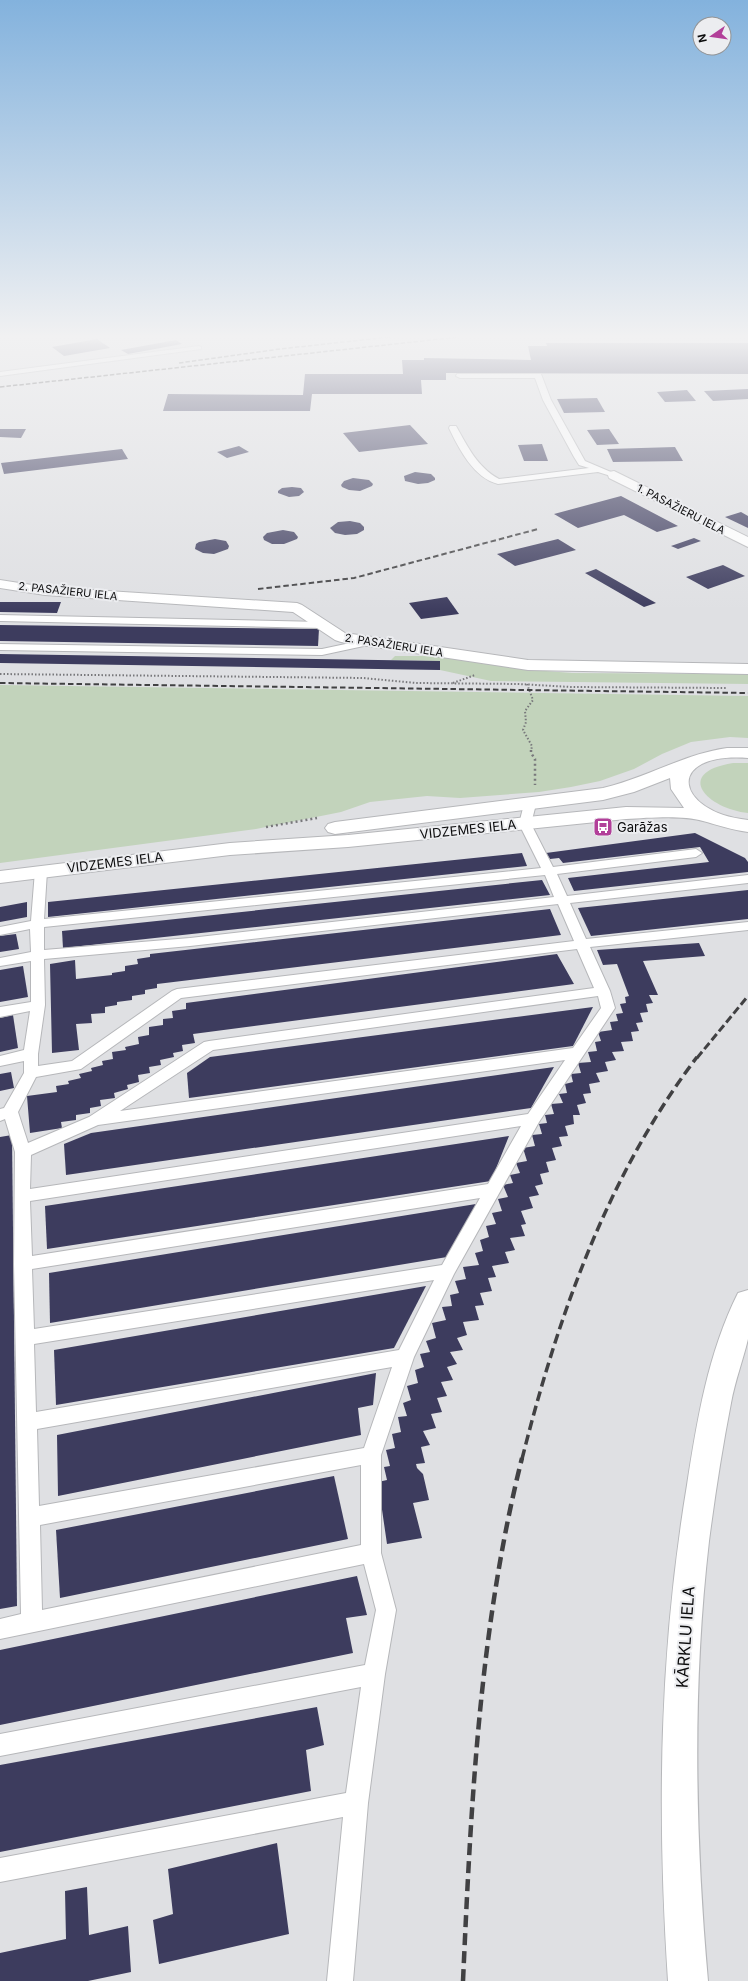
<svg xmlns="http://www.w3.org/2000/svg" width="748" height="1981" viewBox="0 0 748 1981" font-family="Inter,sans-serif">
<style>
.green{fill:#c2d3bb}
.building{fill:#3d3c5e}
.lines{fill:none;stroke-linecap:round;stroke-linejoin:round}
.service-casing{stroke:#b6b7ba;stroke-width:2}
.minor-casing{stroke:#b6b7ba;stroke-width:2}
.tertiary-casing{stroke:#b6b7ba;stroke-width:2}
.path-far1{stroke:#78787b;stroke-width:2;stroke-dasharray:1.5 2;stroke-linecap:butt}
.path{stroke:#78787b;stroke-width:2.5;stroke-dasharray:2 3;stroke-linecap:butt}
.service{fill:#fff;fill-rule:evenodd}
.minor{fill:#fff;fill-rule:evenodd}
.tertiary{fill:#fff;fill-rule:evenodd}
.rail-far4{stroke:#414143;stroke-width:1.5;stroke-dasharray:4.5 2;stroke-linecap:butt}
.rail-far3{stroke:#414143;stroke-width:2;stroke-dasharray:5.5 3;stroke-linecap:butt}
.rail-far2{stroke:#414143;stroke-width:3;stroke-dasharray:8 3.5;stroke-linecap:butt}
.rail-far1{stroke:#414143;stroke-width:3.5;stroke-dasharray:10 5;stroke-linecap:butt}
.rail{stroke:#414143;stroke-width:4.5;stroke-dasharray:12 6;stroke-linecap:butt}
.labels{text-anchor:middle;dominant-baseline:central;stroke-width:4;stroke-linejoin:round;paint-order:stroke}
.far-street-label{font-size:11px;fill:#0c0c0d;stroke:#ecedf0}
.poi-label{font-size:13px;fill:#0c0c0d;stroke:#ecedf0;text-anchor:start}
.street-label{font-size:13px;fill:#0c0c0d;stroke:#ecedf0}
.near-street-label{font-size:16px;fill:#0c0c0d;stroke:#ecedf0}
</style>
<rect width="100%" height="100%" fill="#dfe0e3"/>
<g class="green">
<polygon points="395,656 436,656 520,669 572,673 748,674 748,684 491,681 440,670 440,661 391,660"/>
<polygon points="0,685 748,696 748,738 730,737 691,742 662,754 634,769 600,781 571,787 539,792 460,798 427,796 370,802 341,812 256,829 0,863"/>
<path d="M733,763H748V813C708,809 672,773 733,763Z"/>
</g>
<g class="building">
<polygon points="97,339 110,348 64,356 52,347"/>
<polygon points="176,340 182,344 128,354 121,350"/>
<polygon points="546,343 748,343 748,374 446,373 446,380 421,380 422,394 312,394 310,411 163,411 168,394 303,395 305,374 403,374 402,360 424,360 424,358 531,360 528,346 547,346"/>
<polygon points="748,389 748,399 713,401 704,391"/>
<polygon points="687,390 696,401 665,402 657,392"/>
<polygon points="597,398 605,412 564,413 557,399"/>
<polygon points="410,425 428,444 359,452 343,433"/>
<polygon points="0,429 26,429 21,438 0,437"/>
<polygon points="609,429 619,444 597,445 587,430"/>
<polygon points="542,444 548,461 524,461 518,445"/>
<polygon points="239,446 249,452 227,458 217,452"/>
<polygon points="675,447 683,461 613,462 607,449"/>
<polygon points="122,449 128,459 4,474 1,463"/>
<polygon points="415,472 431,474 435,478 435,480 428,483 418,484 405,481 404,476"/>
<polygon points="353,478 369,480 373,484 372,486 360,491 349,490 342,487 341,485 344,481"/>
<polygon points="292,487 301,488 304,492 299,496 289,497 278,493 278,491 282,488"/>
<polygon points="621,496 678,526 657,532 624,515 578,528 554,514"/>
<polygon points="741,512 748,516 748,528 725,517"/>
<polygon points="350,521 360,523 364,527 364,530 357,534 345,535 335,533 330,528 338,522"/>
<polygon points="283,530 294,532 298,537 297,539 284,544 272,544 264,540 263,537 267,533"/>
<polygon points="694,538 701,541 678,549 671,546"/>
<polygon points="215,539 226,541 229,546 228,549 214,554 203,553 195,549 196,544 199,542"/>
<polygon points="558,539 576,550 515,566 497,554"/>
<polygon points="723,565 745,576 708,589 686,577"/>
<polygon points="596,569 656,603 644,607 585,573"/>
<polygon points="447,597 459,614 421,619 409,603"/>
<polygon points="0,602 61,602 57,613 0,612"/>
<polygon points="0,625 319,629 318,646 0,641"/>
<polygon points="0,654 440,661 440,670 0,663"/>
<polygon points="695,833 745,858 748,862 748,872 574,891 568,878 709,862 700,847 563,863 559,858 550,859 546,853"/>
<polygon points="522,853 527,866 48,917 48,902"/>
<polygon points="542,880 550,895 63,948 62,931"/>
<polygon points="748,890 748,919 591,936 578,908"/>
<polygon points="27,902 27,917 0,922 0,907"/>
<polygon points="550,909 561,935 157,984 157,988 145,990 145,994 132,996 132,1000 117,1002 117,1005 105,1007 105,1013 91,1014 92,1023 76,1024 79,1050 52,1053 50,964 75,960 76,979 112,975 112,973 125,971 125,966 138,964 137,959 150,957 150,954"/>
<polygon points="16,934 19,949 0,952 0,936"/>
<polygon points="699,943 705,956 643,961 658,995 649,995 653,1003 646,1004 648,1012 640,1013 643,1022 636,1023 639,1031 631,1032 633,1041 621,1042 624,1051 612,1052 616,1060 605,1062 608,1071 596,1073 600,1082 589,1084 591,1093 583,1094 586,1103 577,1105 580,1115 573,1115 574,1124 565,1126 568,1136 559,1137 562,1146 552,1148 556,1160 546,1162 549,1172 540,1174 543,1184 535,1186 539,1195 529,1197 533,1208 521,1211 526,1224 521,1225 525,1236 510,1238 515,1250 505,1252 509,1263 492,1266 496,1277 488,1278 492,1291 480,1293 484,1305 475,1306 479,1320 463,1322 467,1335 457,1338 463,1350 450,1352 457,1364 447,1367 453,1380 441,1382 447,1396 437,1398 442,1412 431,1414 436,1428 423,1431 430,1445 421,1447 425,1463 416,1464 417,1468 423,1474 429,1500 413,1503 422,1538 387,1544 378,1482 387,1480 384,1467 390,1466 386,1450 395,1448 392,1434 401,1432 398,1417 407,1416 403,1403 411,1400 407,1386 418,1383 415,1370 424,1367 420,1354 430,1352 426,1341 436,1338 432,1323 446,1320 442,1307 452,1306 450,1295 459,1293 455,1281 466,1279 463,1267 479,1265 475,1253 483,1251 480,1240 489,1237 486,1226 496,1224 492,1213 502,1211 498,1199 508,1197 503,1185 513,1183 510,1175 520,1173 516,1163 527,1161 523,1148 535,1146 532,1135 542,1134 539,1124 547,1123 545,1115 554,1114 551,1104 563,1103 559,1094 567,1093 565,1084 573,1082 571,1074 581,1073 578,1063 591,1062 588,1052 597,1051 595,1042 601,1041 598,1032 612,1030 610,1022 618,1021 616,1014 623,1013 620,1004 626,1003 625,997 629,996 617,964 603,965 597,950"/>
<polygon points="557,954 574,984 193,1034 195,1043 182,1045 183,1051 173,1053 174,1057 160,1060 161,1065 149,1067 150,1073 138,1075 139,1082 127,1085 128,1089 114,1093 115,1098 100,1100 101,1106 90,1108 90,1113 76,1115 76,1120 61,1122 62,1128 30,1133 27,1096 57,1092 56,1086 69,1084 68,1081 81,1078 79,1074 92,1071 91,1068 103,1065 102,1061 113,1059 112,1052 126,1050 125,1047 139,1044 138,1037 149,1035 149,1027 163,1025 163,1019 173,1018 172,1011 186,1009 186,1003"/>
<polygon points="23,966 28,997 0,1002 0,970"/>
<polygon points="593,1007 573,1046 189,1098 187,1073 210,1057"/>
<polygon points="13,1015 18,1048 0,1052 0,1018"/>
<polygon points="554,1067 531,1108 66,1175 64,1144 91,1133"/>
<polygon points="11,1072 14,1088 0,1091 0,1074"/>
<polygon points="12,1135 17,1606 0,1609 0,1137"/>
<polygon points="509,1136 491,1181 47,1249 45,1206"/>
<polygon points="476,1204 453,1256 50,1323 49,1273"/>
<polygon points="426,1286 394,1348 56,1405 54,1350"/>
<polygon points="376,1373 373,1405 358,1408 361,1435 58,1496 57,1435"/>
<polygon points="334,1476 348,1539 60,1598 56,1530"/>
<polygon points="357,1576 367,1615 346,1618 353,1653 0,1725 0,1650"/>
<polygon points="317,1707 324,1745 306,1750 311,1791 0,1852 0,1765"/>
<polygon points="277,1843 289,1934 159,1964 153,1920 173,1914 168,1869"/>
<polygon points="87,1887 89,1935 128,1926 131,1972 88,1981 0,1981 0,1953 66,1939 65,1891"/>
</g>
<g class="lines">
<g class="service-casing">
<g id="service">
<polygon points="199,346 201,347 201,349 0,376 0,372"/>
<path d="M457,374H541L551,400L585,461L618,475L614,477L598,472L498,484C474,478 459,449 449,428L450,426H456C468,447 477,467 499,479L589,468L579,465L574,457L543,400L535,378H460L456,376Z"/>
<polygon points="0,615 322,622 327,625 322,628 0,621"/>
<polygon points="369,639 374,642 373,644 322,655 0,650 0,644 322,649"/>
<path d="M530,800L536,804L531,824L553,867L696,849L702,853L696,857L557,874L567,896L748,875V883L570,903L586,939L748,922V930L590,947L610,991L615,1008L539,1122L454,1274L414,1357L381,1455V1553L396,1610L385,1674L368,1803L353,1981H327L343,1817L0,1882V1858L346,1793L361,1687L0,1756V1734L365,1665L376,1610L364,1564L0,1639V1619L21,1614L14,1264L15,1152L5,1119L0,1121V1109L4,1108L24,1073V1061L0,1066V1056L24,1050L30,1011L0,1017V1007L31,1002V961L0,966V958L31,952L30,929L0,935V927L31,921L35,871L41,867L47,871L44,919L541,868L519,824L524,804ZM545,875L554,897L190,938L44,950V927ZM558,904L574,941L177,989L172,991L72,1061L38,1066V1054L45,1005L44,959L190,946ZM577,949L594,988L209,1041L204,1042L89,1117L28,1143L18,1112L36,1077L81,1069L181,998ZM598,996L601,1008L573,1048L120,1111L213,1050ZM565,1060L528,1114L30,1189L31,1155L98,1125ZM521,1126L488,1184L32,1256L30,1201ZM480,1198L442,1265L34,1329L32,1269ZM434,1280L399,1350L36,1412L34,1344ZM392,1367L364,1448L39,1506L37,1429ZM361,1465V1545L42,1610L40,1525Z"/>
</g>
</g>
<g class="minor-casing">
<g id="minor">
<polygon points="614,471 748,537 748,547 609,478 608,475 609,472"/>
<polygon points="0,580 45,587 297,603 302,605 345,633 528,660 748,664 748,674 528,670 341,642 335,640 293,612 45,595 0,588"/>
</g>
</g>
<g class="tertiary-casing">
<g id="tertiary">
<path d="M727,748H748V758C662,752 676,813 748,820V832C732,830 718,825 703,821C682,815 649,818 626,819L348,847L230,855L0,883V871L230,843L348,835L626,807L684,808L671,789L670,778L634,792L603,800L335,834L328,832L325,828L328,824L335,822L603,788C646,778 684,754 727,748Z"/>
<path d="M748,1290C748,1305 748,1324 748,1339C743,1360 735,1381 731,1403C722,1449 715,1495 709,1541C692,1688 695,1834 708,1981H668C657,1811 659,1654 687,1485C697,1420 708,1353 738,1293Z"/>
</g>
</g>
<g class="path-far1">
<polyline points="0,674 363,678 416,683 519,684 571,687 727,688"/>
<polyline points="453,683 475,675"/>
<polyline points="527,684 533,700 525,711 526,722 523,730 532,746 531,751"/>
</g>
<g class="path">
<polyline points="531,750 531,753 535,759 535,785"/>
<polyline points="266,827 317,818"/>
</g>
<use href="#service" class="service"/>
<use href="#minor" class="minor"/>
<use href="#tertiary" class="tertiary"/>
<g class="rail-far4">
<polyline points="179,363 280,349 407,335"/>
<polyline points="0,387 477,335"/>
</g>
<g class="rail-far3">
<polyline points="258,589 354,578 538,529"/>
<polyline points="0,683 748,693"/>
</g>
<polyline class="rail-far2" points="697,1058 748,996"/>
<path class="rail-far1" d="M522,1459C558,1316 607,1176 697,1057"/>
<path class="rail" d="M463,1981C471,1806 479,1629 522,1458"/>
</g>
<linearGradient id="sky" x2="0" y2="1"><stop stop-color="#83b2dd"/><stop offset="0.55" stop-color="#f1f1f2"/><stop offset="1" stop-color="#f1f1f2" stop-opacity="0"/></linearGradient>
<rect width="748" height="612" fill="url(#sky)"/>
<defs>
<g id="bus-square" transform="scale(1)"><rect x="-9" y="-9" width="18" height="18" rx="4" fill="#b23f99" stroke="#ecedf0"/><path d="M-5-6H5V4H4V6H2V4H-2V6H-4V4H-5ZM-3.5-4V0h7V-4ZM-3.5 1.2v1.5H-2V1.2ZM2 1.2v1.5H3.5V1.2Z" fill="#fff"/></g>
</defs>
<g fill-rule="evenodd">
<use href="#bus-square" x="603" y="827"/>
</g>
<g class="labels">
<g class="far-street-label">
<text transform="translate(681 509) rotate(27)">1. PASAŽIERU IELA</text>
<text transform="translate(68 591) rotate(6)">2. PASAŽIERU IELA</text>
<text transform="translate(394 645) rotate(9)">2. PASAŽIERU IELA</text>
</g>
<g class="poi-label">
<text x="617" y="827">Garāžas</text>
</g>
<g class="street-label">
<text transform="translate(468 829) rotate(-6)">VIDZEMES IELA</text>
<text transform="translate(115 862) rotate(-7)">VIDZEMES IELA</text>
</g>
<g class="near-street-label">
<text transform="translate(685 1637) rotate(-86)">KĀRKLU IELA</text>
</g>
</g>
<g transform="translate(712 36) rotate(257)"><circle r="19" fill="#ecedf0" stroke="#929395"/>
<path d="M0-3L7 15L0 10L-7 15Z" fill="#b23f99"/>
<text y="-6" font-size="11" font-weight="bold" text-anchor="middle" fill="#0c0c0d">N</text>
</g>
</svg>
